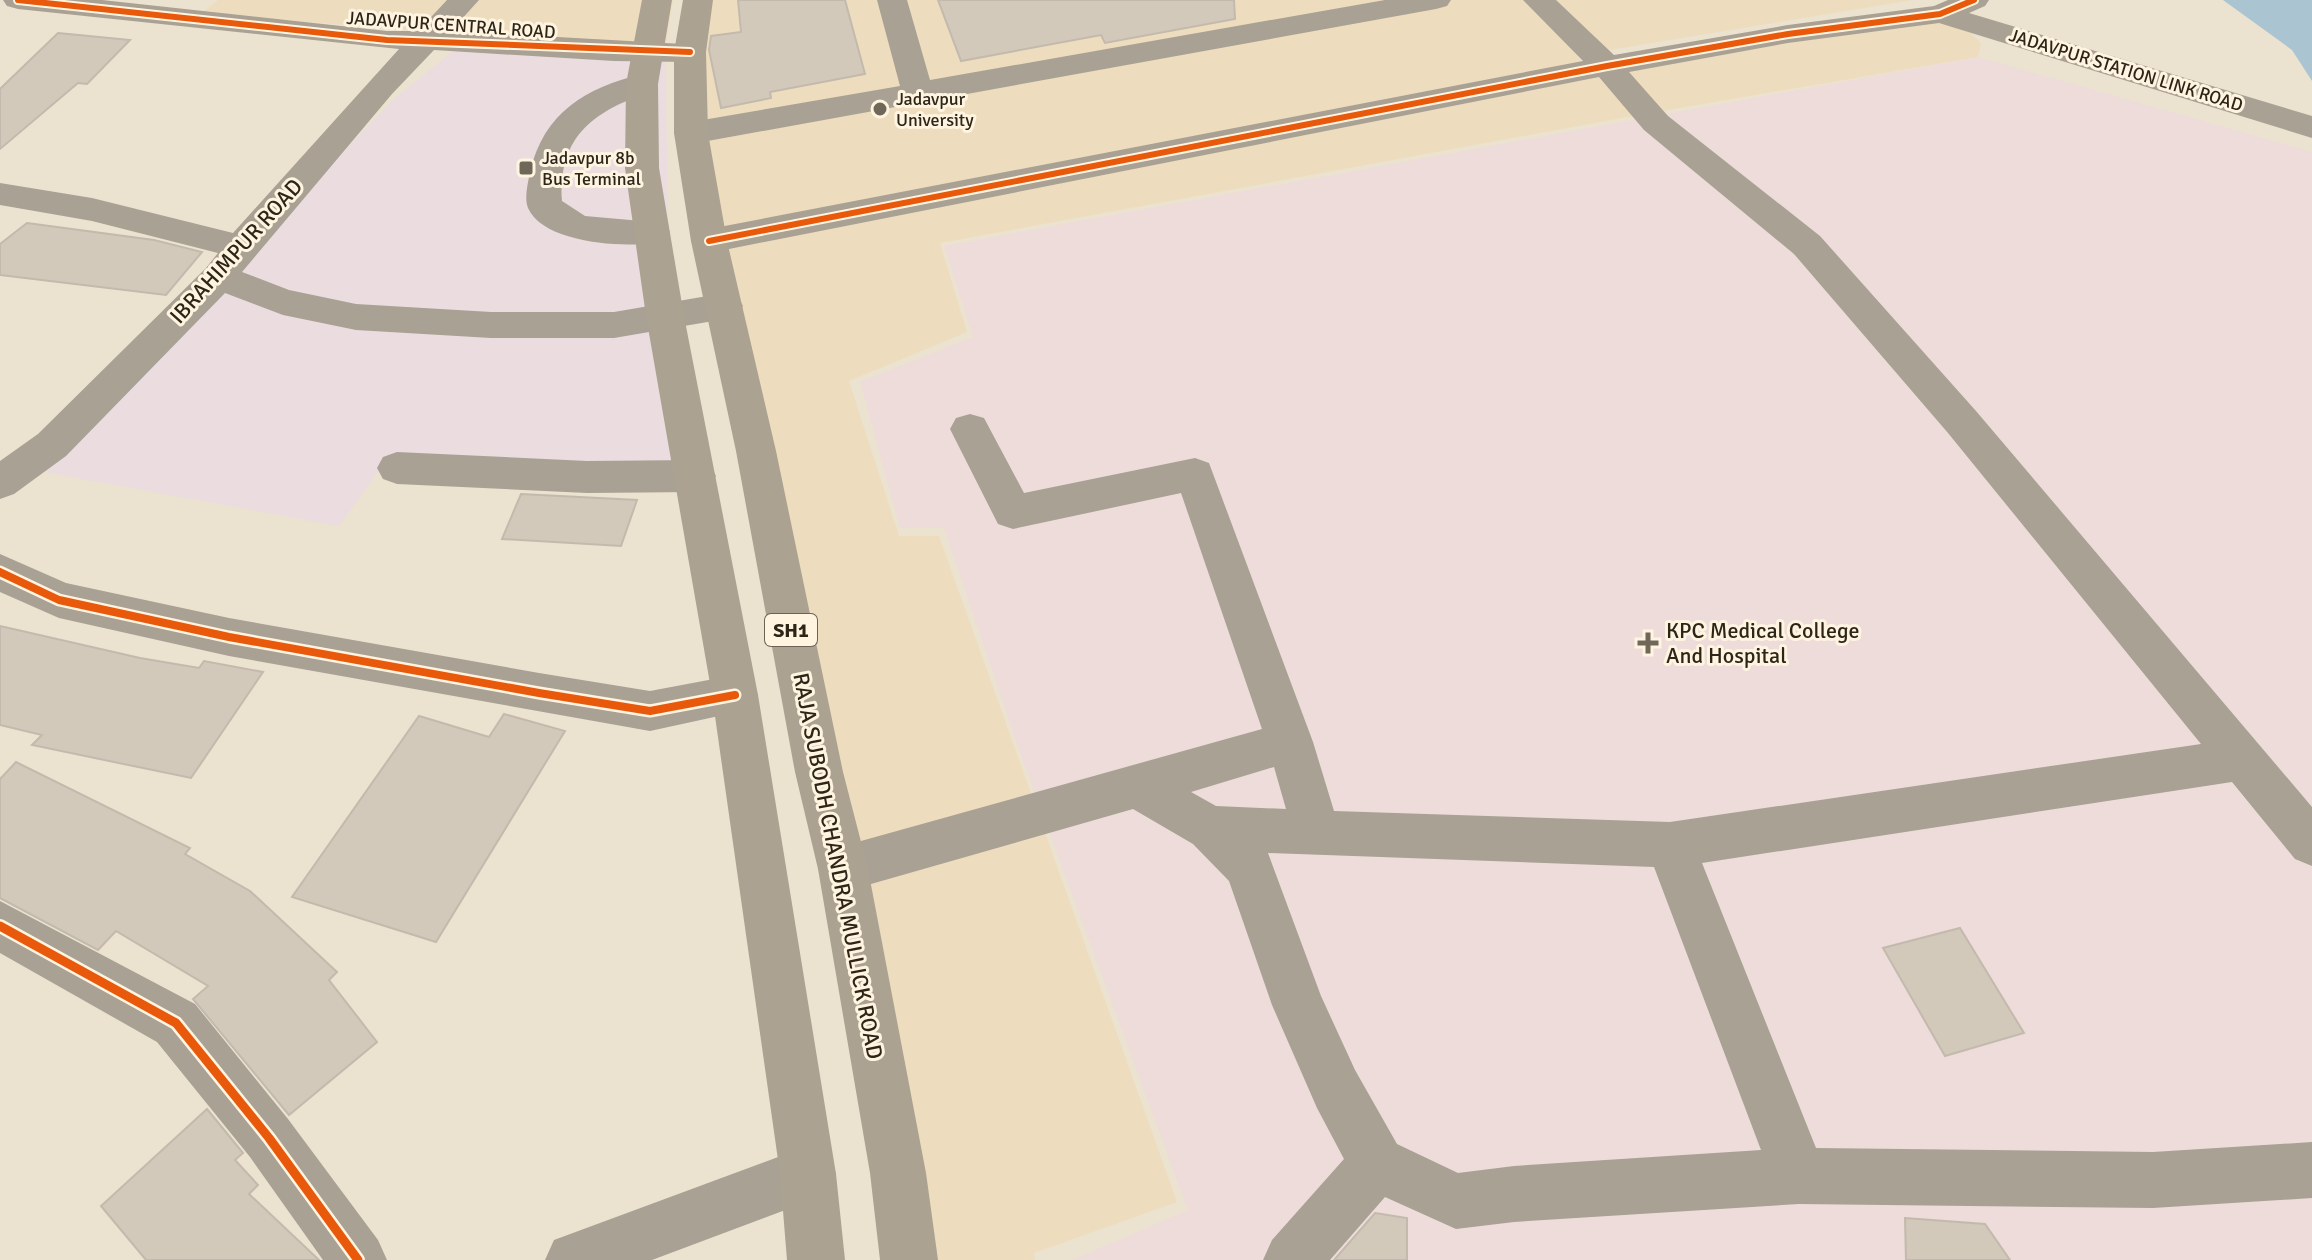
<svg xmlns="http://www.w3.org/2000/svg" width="2312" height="1260" viewBox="0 0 2312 1260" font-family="Signika,sans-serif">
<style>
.built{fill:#edddbe}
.industrial{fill:#eadcdf}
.medical{fill:#eddcda}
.water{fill:#aac5d1}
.building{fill:#d2c9ba;stroke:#c3baad;stroke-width:2}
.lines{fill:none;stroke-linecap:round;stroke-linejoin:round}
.minor{fill:#a9a194;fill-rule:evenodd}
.major{fill:#aba292;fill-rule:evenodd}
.cycleway-far2-casing{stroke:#fff4e0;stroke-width:10}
.cycleway-far1-casing{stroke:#fff4e0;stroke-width:13}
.cycleway-casing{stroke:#fff4e0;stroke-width:14}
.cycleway-far2{stroke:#e8590c;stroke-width:6}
.cycleway-far1{stroke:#e8590c;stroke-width:8}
.cycleway{stroke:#e8590c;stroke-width:9}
.poi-dot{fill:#6f6758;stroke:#fff4e0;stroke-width:3}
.labels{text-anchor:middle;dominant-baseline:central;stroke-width:6;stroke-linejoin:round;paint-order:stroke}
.far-street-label{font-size:18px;fill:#2c2518;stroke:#fff4e0}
.far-poi-label{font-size:18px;fill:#2c2518;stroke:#fff4e0;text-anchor:start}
.shield{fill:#fff4e0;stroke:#6b6354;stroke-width:2}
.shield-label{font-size:20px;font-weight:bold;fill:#2c2518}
.street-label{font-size:22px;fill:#2c2518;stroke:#fff4e0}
.poi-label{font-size:22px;fill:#2c2518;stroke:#fff4e0;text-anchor:start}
</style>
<rect width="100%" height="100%" fill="#ece2d0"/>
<g class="built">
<polygon points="218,0 673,0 665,49 201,14"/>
<polygon points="696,0 1913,0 1597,52 1550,24 1589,70 692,236"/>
<polygon points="1937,23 1965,28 1981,43 1978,57 1644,114 940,243 967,332 849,381 899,536 939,536 1177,1202 1034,1253 1035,1260 919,1260 720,245 1605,72 1912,24"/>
</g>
<polygon class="industrial" points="456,49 666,59 668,251 710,463 387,459 339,526 38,471 393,100"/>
<polygon class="medical" points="1978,57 2312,152 2312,1260 1072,1260 1188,1210 1022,758 944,528 900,528 860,382 973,337 944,246"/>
<polygon class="water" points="2223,0 2312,0 2312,81 2292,50"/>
<g class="building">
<polygon points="738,0 845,0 865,74 770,92 771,98 721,108 709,50 711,36 741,32"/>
<polygon points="938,0 1234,0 1235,19 1105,43 1101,35 961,61"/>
<polygon points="58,33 130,40 87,84 78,83 0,149 0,89"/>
<polygon points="27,223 154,240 202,252 166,295 0,275 0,244"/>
<polygon points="521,494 637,500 621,546 502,539"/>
<polygon points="0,626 140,658 199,668 204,661 263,672 191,778 32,745 42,735 0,725"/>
<polygon points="504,714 565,731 436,942 292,897 419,716 489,737"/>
<polygon points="16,762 190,848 185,854 250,891 337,972 329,980 377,1042 289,1115 193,999 208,986 116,931 98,950 0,898 0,779"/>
<polygon points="1960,928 2024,1033 1945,1056 1883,948"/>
<polygon points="207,1109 243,1153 235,1160 258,1185 249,1194 319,1260 146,1260 101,1206"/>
<polygon points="1375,1213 1407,1218 1407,1260 1334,1260"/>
<polygon points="1905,1218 1985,1224 2010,1260 1906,1260"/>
</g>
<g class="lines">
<g class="minor">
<polygon points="3,0 102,0 387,31 418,31 447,0 479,0 451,31 701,45 706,52 701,59 690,62 614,61 434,50 392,94 242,272 289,290 356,304 491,312 614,312 725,293 738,297 743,306 738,315 725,319 614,338 491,338 356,330 283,315 225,293 66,456 14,494 0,499 0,461 38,434 206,268 218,253 92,221 0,205 0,183 92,198 233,233 399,49 18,9 7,6"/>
<polygon points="877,0 907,0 930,80 1385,0 1451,0 1447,6 1436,9 691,144 679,141 674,133 679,125 691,122 900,86"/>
<path d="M1523,0H1556L1614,55L1788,25L1934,6L1948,0H1989L1985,6L1969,13L2312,116V138L1939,23L1788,43L1629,72L1668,116L1820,236L1976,411L2312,807V866L2295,859L2232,782L1702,863L1816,1148L2153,1152L2312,1142V1198L2153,1208L1799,1204L1514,1222L1456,1229L1385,1197L1330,1260H1263L1272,1240L1344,1159L1317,1108L1272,1005L1229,881L1193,844L1133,809L843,892L826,885L818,869L826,853L843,846L1262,729L1181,493L1013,529L998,524L950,429L956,418L970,414L984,418L1024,493L1195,458L1209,463L1313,742L1334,811L1670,822L2201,744L1948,433L1794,254L1644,130L1599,77L709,253L696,250L691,241L696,232L709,229L1583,61ZM1274,767L1286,809L1216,806L1191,792ZM1268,853L1654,867L1761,1150L1514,1166L1458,1173L1397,1144L1355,1070L1321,996Z"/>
<path d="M642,74L653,77L658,84L653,91C596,110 558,134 562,201L585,216L664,223L670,232L664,241C633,249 544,245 528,208C524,198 528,183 530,172C544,112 586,88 642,74Z"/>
<polygon points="397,452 587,461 696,460 710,465 716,476 710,487 696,492 587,493 397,484 383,479 377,468 383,457"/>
<polygon points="0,554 66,583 229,618 539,673 650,691 735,675 751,681 758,695 751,709 650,731 229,656 59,618 0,592"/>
<polygon points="0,901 195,1004 288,1119 378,1240 387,1260 323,1260 250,1157 157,1042 0,953"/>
<polygon points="808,1146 828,1154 836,1174 828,1194 652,1260 545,1260 554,1240"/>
</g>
<g class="major">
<polygon points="642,0 672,0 658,84 659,168 684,316 758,695 836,1174 845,1260 787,1260 780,1174 712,695 646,316 625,168 626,84"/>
<polygon points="683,0 713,0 706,52 708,133 727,241 776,451 843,772 868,869 926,1173 938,1260 880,1260 870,1173 818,869 795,772 736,451 691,241 674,133 674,52"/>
</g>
<g class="cycleway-far2-casing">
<g id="cycleway-far2">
<polyline points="18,0 387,40 690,52"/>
<polyline points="709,241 1607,66 1788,34 1940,14 1974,0"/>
</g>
</g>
<g class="cycleway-far1-casing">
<polyline id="cycleway-far1" points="0,572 59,600 229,637 539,693 650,711 735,695"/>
</g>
<g class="cycleway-casing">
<polyline id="cycleway" points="0,926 176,1023 269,1138 358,1260"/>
</g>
<use href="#cycleway-far2" class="cycleway-far2"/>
<use href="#cycleway-far1" class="cycleway-far1"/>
<use href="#cycleway" class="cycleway"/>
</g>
<g class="poi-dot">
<circle cx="880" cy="109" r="8"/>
<rect x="518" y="160" width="16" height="16" rx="4"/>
<path d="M1644 631h8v8h8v8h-8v8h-8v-8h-8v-8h8z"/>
</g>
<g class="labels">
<g class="far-street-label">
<text transform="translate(451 25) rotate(4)">JADAVPUR CENTRAL ROAD</text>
<text transform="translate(2126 70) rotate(17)">JADAVPUR STATION LINK ROAD</text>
</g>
<g class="far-poi-label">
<text x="896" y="99">Jadavpur<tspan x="896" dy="21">University</tspan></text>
<text x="542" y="158">Jadavpur 8b<tspan x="542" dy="21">Bus Terminal</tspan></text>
</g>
<rect class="shield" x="765" y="614" width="52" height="32" rx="6"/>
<g class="shield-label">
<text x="791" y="630">SH1</text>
</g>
<g class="street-label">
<text transform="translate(236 251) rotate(-48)">IBRAHIMPUR ROAD</text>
<text transform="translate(838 866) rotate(79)">RAJA SUBODH CHANDRA MULLICK ROAD</text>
</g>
<g class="poi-label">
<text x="1666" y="630">KPC Medical College<tspan x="1666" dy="25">And Hospital</tspan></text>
</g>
</g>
</svg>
